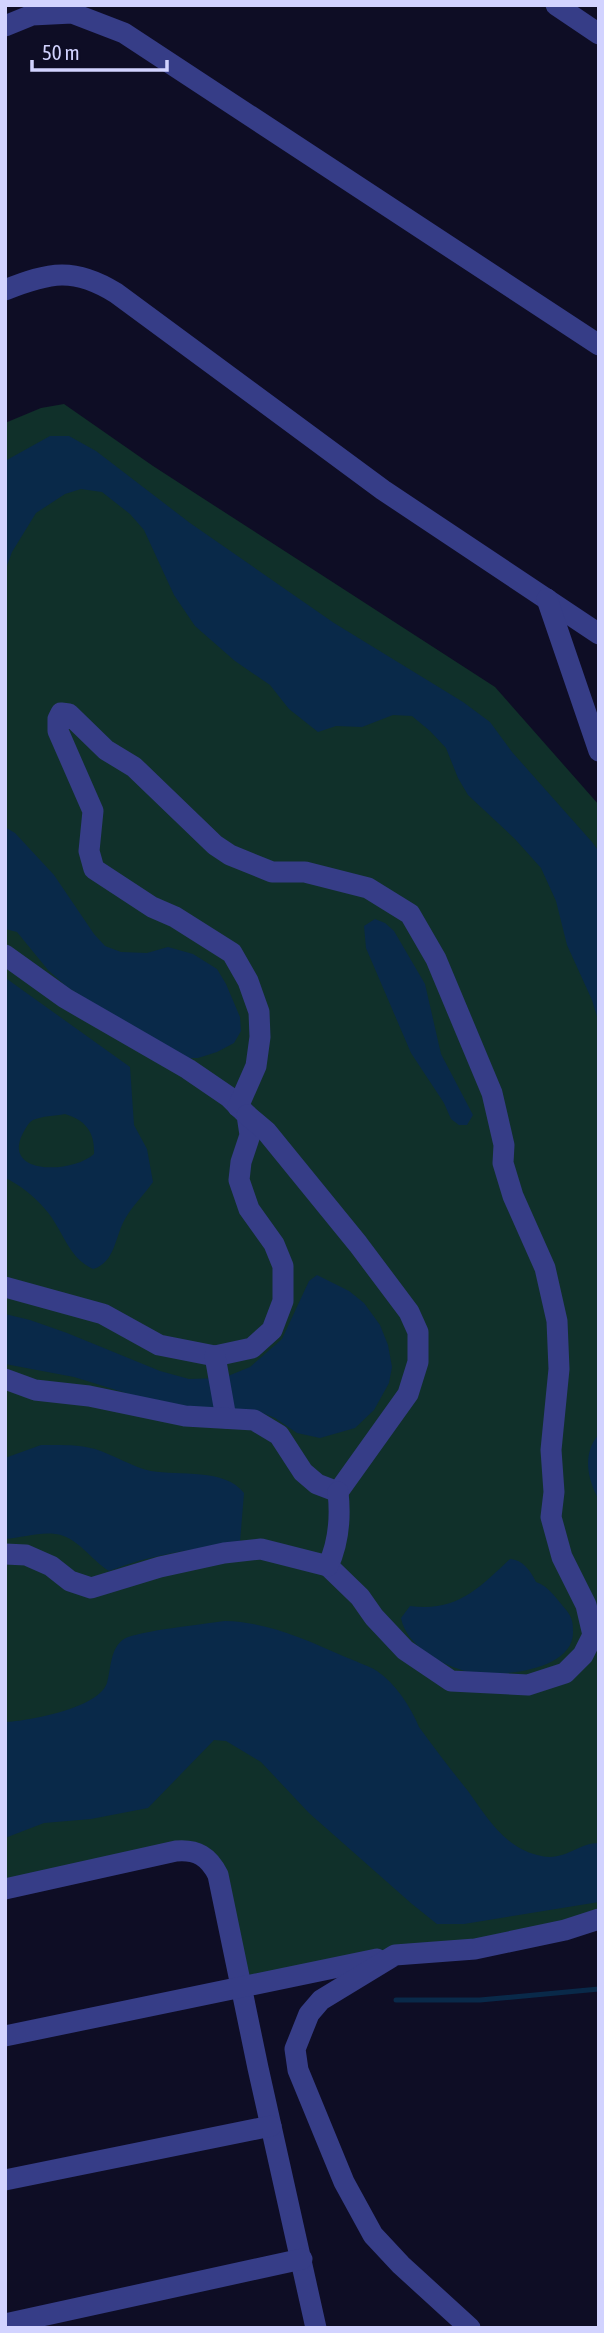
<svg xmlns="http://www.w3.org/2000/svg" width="604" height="2333" viewBox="0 0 604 2333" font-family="'Asap Condensed',sans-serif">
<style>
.green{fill:#10302a}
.water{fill:#092949;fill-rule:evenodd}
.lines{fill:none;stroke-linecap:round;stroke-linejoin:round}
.stream{stroke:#092949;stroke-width:5}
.minor{stroke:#363d87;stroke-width:21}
</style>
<rect width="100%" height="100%" fill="#0e0d25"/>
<polygon class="green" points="64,404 153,466 495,687 599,805 599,1912 565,1924 247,1981 208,1851 5,1883 5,423 41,408"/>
<g class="water">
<polygon points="50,436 69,436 96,451 190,523 334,623 463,702 490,722 512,752 592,842 599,852 599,1023 592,1000 567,945 556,901 541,868 515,839 468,795 458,778 446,748 430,731 412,716 393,715 362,727 336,726 318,732 289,709 270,685 235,661 195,626 174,595 144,530 130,514 102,492 81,489 65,494 36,513 12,552 5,571 5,461"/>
<polygon points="5,827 15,833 54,875 94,934 105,946 121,952 147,953 168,947 193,954 217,969 226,984 240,1017 241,1031 234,1043 217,1052 198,1058 179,1058 66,986 48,970 17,932 5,929"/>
<polygon points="375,919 385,923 394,931 425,984 441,1054 473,1115 467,1125 459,1125 451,1119 444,1103 411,1053 366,948 364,926"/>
<path d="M7,979L130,1067L134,1125L147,1149L153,1182C144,1195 132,1206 125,1219C115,1236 115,1263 93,1269C67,1257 63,1229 45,1209C35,1197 19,1184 5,1178V982ZM65,1114C86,1120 95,1133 94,1154C72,1174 1,1175 23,1133C26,1128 28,1123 33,1120C42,1116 55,1116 65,1114Z"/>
<polygon points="317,1275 349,1291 364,1303 380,1325 388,1345 392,1367 389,1383 374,1410 355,1428 320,1438 297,1433 275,1418 255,1410 181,1410 74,1377 5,1364 5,1314 30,1320 67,1333 160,1371 189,1379 223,1378 250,1367 282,1339 309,1281"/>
<path d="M599,1434V1500C587,1479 582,1453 599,1434Z"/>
<path d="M41,1445C59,1445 78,1444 95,1449C114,1455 132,1467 151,1471C179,1476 225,1468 244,1493L240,1542C196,1549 151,1554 109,1571C91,1560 77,1536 55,1534C39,1532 21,1538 5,1539V1458Z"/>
<path d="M510,1559C523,1560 530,1570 536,1582C549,1586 558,1601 567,1611C572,1618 573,1622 573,1631C575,1671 498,1678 469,1672C443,1666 406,1646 401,1618L410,1606C457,1612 478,1589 510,1559Z"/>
<path d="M225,1621C267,1622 305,1639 343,1656C354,1661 367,1665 377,1671C396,1684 410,1706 419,1727C435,1749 451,1770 468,1791C486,1816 504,1847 537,1855C565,1863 576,1843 599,1843V1902L464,1924H437L412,1904L309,1813L261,1762L226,1741L214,1740L148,1808L91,1819L44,1823L5,1838V1722C29,1721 99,1708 107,1683C111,1669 110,1648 124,1639C137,1631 205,1624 225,1621Z"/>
</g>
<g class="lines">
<polyline class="stream" points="396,2000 480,2000 599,1989"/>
<g class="minor">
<polyline points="556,5 599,34"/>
<polyline points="5,26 32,15 72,13 124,33 599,345"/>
<path d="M5,290C50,272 74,267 116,293L383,490L599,634"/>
<polyline points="547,599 599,751"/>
<polyline points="5,955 65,998 188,1069 229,1097 247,1115 250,1135 241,1162 239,1180 249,1209 274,1244 283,1266 283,1301 272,1330 252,1348 215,1356 159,1345 103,1314 5,1287"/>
<polyline points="238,1107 256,1066 260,1037 259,1012 248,981 232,953 175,917 152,907 94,869 89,851 93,811 58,731 58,719 61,713 69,714 106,750 134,767 215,845 230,855 272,872 305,872 368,888 410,914 436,959 492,1093 504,1145 503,1163 513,1196 545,1268 557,1321 559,1369 551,1450 554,1492 551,1517 562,1557 586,1605 593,1635 583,1655 565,1673 528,1685 451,1681 405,1650 374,1617 360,1597 328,1566"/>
<polyline points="215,1356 226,1418"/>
<polyline points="5,1379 35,1390 89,1396 185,1416 254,1420 279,1435 303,1472 317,1484 338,1492 408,1394 418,1362 418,1332 409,1312 358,1244 266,1131 247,1115"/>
<path d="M5,1554L26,1555L51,1566L70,1581L91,1588L160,1567L224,1553L261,1549L328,1566C339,1542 341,1519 338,1492"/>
<path d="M5,1889L176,1851C197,1849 209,1857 218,1875L258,2068L316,2328"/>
<polyline points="5,2036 377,1959"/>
<polyline points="5,2180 271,2126"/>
<polyline points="5,2324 302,2259"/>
<polyline points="470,2328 401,2265 373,2235 344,2182 298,2070 295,2049 309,2014 321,2000 395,1955 475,1949 565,1930 599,1919"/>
</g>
</g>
<rect width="604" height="2333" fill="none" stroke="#d2d3ff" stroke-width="14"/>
<path d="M32 60v10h135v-10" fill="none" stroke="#d2d3ff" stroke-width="3.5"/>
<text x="42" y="60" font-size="21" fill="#d2d3ff" stroke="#0e0d25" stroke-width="5" paint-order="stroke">50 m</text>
</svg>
